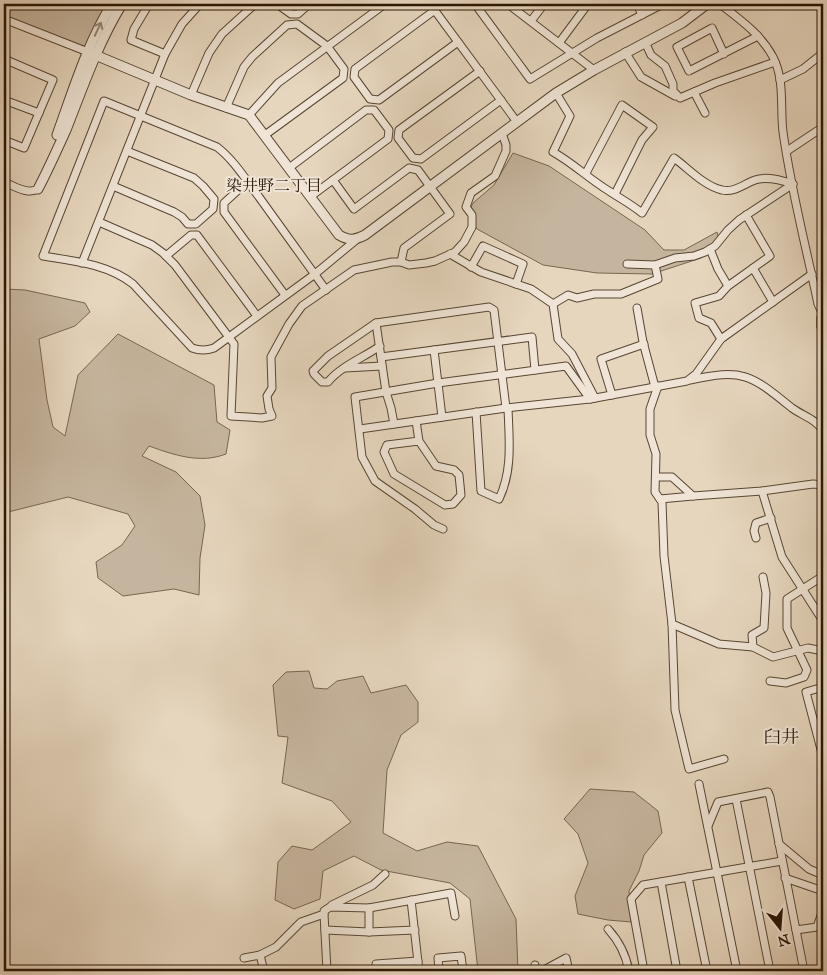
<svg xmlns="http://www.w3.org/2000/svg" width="827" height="975" viewBox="0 0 827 975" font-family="'IM FELL Great Primer','Noto Serif JP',serif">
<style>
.green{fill:#c6b59e;stroke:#786651}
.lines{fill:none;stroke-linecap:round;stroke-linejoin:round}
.minor-casing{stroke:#584632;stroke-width:9}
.tertiary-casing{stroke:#584632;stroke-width:11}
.primary-casing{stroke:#291604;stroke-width:13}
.minor{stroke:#efe4d5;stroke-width:7}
.tertiary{stroke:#efe4d5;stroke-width:9}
.primary{stroke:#e6d6be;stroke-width:11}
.oneway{stroke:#968777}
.labels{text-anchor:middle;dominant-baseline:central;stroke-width:4;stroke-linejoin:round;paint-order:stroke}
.neighbourhood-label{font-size:16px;fill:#291604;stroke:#efe4d5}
.quarter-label{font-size:18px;fill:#291604;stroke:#efe4d5}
</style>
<rect width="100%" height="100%" fill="#e6d6be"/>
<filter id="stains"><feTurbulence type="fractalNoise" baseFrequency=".004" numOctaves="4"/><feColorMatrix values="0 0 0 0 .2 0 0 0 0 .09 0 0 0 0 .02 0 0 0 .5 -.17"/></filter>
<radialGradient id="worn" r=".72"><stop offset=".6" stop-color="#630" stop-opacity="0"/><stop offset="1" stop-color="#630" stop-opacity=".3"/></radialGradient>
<g class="green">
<polygon points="4,4 107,4 86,47 4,16"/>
<polygon points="513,153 549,166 645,230 664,250 684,250 717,232 720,245 701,258 652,274 597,273 543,265 477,229 468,213 473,203 494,185"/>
<path d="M4,289L25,290L85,303L90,312L75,326L39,339L47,400L53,427L65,436L78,375L118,334L214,385L217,422L230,430L226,454C200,464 174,455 149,446L142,456L176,472L200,496L205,525L200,558L199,595L174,589L123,596L98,578L96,562L122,545L135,526L128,514L68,497L4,513Z"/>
<polygon points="309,671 314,688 327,689 337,681 363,676 371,693 406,685 418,702 418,722 401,735 387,770 383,833 417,851 447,842 478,846 516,919 518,971 478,971 470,899 450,883 381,870 354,856 323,871 320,899 294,909 275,900 278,862 292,846 312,850 351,822 332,801 282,783 288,737 278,736 273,685 286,672"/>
<polygon points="590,789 634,792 658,811 662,833 644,855 639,871 629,891 631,922 608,920 578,914 575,896 588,863 578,834 564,819"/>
</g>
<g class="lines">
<g class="minor-casing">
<g id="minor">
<polyline points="149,4 134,29 131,40 165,54"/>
<polyline points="277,4 291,14 298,14 309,4"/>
<polyline points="430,4 517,122"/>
<polyline points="475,4 530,79 597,38 663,4"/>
<polyline points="508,4 594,70"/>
<polyline points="637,4 642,15"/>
<path d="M720,4C739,19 761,34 773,57C785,80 780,108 783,132C791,190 806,247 818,304L823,315"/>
<polyline points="435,10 355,69 354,77 370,99 379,100 458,42"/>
<polyline points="4,19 88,52"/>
<polyline points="531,21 544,4"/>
<polyline points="645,42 651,55 665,66 673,84 673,91 680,98 715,83 775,62"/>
<polyline points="559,43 588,4"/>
<polyline points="625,52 641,77 675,96"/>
<polyline points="724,54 712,28 677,47 689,71 758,36"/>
<polyline points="4,59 53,80 24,148 4,140"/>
<polyline points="480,71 399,130 398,138 413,158 421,159 501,100"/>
<polyline points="780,80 803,69 823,53"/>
<polyline points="694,92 705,113"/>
<path d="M556,93L570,116L553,152C573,163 589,179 609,191C621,199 631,204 642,213L674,158C688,168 704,186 722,190C734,193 744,184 755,180C767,176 781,180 793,184"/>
<polyline points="191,95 209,53 222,34 255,4"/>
<polyline points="4,100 39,113"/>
<polyline points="226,108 244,67 252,57 287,25 297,24 327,46 344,69 343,78 265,135"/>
<polyline points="249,115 278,83 385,4"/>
<polyline points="787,151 823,127"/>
<polyline points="289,168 366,110 374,110 389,130 388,139 310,197"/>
<polyline points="586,173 622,105 653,127 642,140 615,194"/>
<polyline points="333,180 354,209 409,168 418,170 450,214 404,248 401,262"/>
<path d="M4,182C14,186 28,195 38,189"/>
<polyline points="247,182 224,203 224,212 285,295"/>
<polyline points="113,186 174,212 182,217 188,224 196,224 213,209 214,199 203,186 194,178 127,151"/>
<polyline points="99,222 152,245 163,253 175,265 234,344 231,416 262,418 272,416 269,409 267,396 272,388 271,357 289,324 302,306 354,270 392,262 401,262 409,265 426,263 435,261 455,252 464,242 472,227 472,215 466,207 471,193 495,176 506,151 506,145 502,133"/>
<polyline points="710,249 718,269 728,286 770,256 746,215"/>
<polyline points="450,254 481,272 531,289 553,304 558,339 572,354 595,398"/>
<polyline points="166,256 191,235 197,235 257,316"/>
<polyline points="82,263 165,54 182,24 200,4"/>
<polyline points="627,264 655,265 675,258 694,256 705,252 715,246 728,230 739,220 793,184"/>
<polyline points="471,267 483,246 523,264 516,284"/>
<polyline points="753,268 773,302"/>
<path d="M326,290C304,259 281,228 259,197C246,180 234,160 217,147L104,101L43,256C74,261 108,264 133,284L192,348C200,351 206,351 214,348L315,274L356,240"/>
<polyline points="553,304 568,295 577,298 594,294 621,294 658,279 655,265"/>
<polyline points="637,308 643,342 655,387"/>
<polyline points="376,323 386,392 391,408 394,424"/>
<polyline points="721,339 711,323 699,318 695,303 719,296 728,286"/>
<path d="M380,346C363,358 341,366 328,382H322L314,374L313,371L328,356L376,323L489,307L494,310L506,408"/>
<polyline points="434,350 442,417"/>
<polyline points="381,357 532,337 535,370"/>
<polyline points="345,368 382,366"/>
<path d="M690,380C744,368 751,375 792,408C803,416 816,419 823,431"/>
<polyline points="658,386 650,409 650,435 656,454 655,492 662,502 664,556 672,624 675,710 689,769 724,759"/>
<polyline points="612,395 601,359 644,344"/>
<path d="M476,412L481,491L499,499C513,470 509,439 508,408"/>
<polyline points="416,421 419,441 436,466 454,470 459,475 461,495 453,504 445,505 394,474 384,452 387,445 419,441"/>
<polyline points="360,429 506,408 590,399 687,381 696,374 721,339 812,274"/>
<polyline points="656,477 672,477 693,496 762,491 813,484 823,485"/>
<polyline points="762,491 782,557 823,621"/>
<polyline points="660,499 693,496"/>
<polyline points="443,529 434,525 415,509 375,481 362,457 355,397 438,383 566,366 590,399"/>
<polyline points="756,538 754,531 756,523 771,518"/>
<polyline points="672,624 719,644 753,647 773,657 808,648 823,651"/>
<polyline points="753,647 752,635 764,628 766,593 763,577"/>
<polyline points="770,681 786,683 804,677 807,670 787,628 787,599 823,576"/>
<polyline points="823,687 806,692 823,757"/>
<polyline points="699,784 737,971"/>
<polyline points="736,799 770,971"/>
<polyline points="708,826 718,802 768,792 770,797 804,971"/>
<polyline points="779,844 809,869 823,875"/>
<polyline points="688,877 707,971"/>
<polyline points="785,878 823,891"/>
<polyline points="661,882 677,971"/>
<polyline points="411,900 419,971"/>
<polyline points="332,905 373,885 385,874"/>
<polyline points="324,914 327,971"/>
<path d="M608,929C619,941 626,955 629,971"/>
<polyline points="325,930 369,932 415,930"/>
<polyline points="796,930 817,927 823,910"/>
<polyline points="369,932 369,908"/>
<polyline points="260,955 264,971"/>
<polyline points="244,958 260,955 276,947 301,922 324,914 324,911 330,907 369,908 451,893 455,916"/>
<polyline points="376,964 418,961"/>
<polyline points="535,965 536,971"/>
<polyline points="439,971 438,958 461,956 463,971"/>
<polyline points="542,971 566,958 569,971"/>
<polyline points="644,971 631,899 643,885 782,861"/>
</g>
</g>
<g class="tertiary-casing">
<g id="tertiary">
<path d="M88,52L191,95L249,115L339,235C349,241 355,240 365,235L556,93L594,70L682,23L707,4"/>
<path d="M57,135C73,91 87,44 112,4"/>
<path d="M38,189C48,170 57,150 66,130C83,87 98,43 122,4"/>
</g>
</g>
<g class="primary-casing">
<polyline id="primary" points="823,318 823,327"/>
</g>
<use href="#minor" class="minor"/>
<use href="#tertiary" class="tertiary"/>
<use href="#primary" class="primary"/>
</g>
<defs><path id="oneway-shaft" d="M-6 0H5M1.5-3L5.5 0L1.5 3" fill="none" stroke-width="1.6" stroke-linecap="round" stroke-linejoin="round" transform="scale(1.25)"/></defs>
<use class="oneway" href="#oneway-shaft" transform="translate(98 29) rotate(-65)"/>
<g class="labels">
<g class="neighbourhood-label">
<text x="274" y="185">染井野二丁目</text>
</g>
<g class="quarter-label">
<text x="781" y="737">臼井</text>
</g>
</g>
<rect width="827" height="975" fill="none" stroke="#e6d6be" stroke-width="20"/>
<rect x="5" y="5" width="817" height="965" fill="none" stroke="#291604" stroke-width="2.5"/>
<rect x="10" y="10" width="807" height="955" fill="none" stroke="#291604"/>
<g transform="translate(780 928) rotate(163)" stroke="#efe4d5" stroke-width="4" paint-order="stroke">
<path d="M0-4L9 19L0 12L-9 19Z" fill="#291604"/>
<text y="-8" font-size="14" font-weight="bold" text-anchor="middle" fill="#291604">N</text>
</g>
<rect width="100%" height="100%" filter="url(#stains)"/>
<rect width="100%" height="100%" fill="url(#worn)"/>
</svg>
